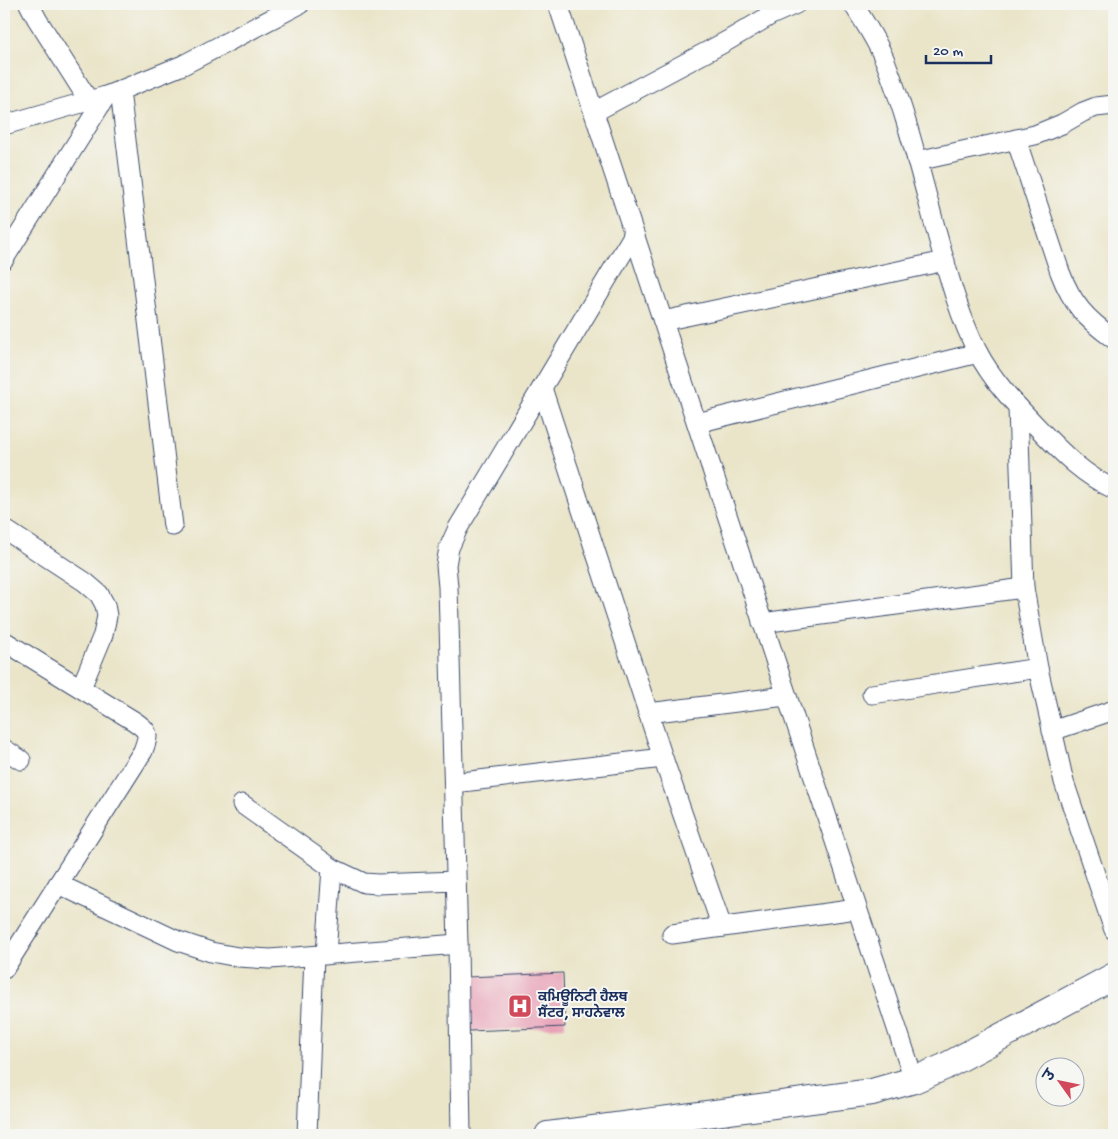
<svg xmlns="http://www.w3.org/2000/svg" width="1118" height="1139" viewBox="0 0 1118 1139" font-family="'Gochi Hand','Playpen Sans Deva','Noto Sans Gurmukhi',sans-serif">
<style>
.building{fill:#e79bb3}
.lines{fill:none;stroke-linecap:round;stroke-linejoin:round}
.street-casing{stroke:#3a4a6e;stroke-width:21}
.secondary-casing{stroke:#3a4a6e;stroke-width:28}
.street{stroke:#fff;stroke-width:19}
.secondary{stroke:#fff;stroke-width:26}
.labels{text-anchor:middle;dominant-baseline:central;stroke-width:4;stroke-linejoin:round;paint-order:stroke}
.poi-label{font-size:14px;font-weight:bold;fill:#1b2f5e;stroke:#f6f6f2;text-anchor:start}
</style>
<rect width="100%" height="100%" fill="#f6f6f2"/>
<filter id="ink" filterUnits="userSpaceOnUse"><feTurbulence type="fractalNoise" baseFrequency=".02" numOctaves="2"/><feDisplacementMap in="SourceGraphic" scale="10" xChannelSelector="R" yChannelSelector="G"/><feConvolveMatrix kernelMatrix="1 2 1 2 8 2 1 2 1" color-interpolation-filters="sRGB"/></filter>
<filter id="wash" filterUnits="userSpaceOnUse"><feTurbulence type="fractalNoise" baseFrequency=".0096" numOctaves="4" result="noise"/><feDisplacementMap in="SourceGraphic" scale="20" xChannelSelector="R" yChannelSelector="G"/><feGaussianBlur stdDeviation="1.12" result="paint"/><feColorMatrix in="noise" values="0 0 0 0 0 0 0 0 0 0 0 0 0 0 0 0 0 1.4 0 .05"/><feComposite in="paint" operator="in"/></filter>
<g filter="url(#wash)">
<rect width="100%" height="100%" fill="#eae5c9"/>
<g id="blocks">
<polygon class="building" points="563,973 565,1027 469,1031 467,977"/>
</g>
</g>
<g filter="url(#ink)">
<use href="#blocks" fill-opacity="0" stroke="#3a4a6e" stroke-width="1"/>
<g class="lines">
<g class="street-casing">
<g id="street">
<polyline points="29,4 37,19 89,101"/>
<polyline points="558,4 914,1080"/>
<path d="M853,4C865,23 878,42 886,63C909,122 923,184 940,245C950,281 960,317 977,351C993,382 1018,407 1041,431C1063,454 1085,476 1114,489"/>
<polyline points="120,91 173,526"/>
<polyline points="594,112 727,41 771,15 796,4"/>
<polyline points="4,125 106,96 183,65 300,4"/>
<path d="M1016,139L1060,272C1072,304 1086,319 1114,339"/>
<polyline points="917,161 1035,135 1062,124 1083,112 1096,107 1114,105"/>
<polyline points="4,259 106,96"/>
<polyline points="663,321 945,261"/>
<polyline points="542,388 663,758 722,927"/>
<polyline points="1018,407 1024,588 1038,668 1064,782 1114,930"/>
<polyline points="697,423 978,353"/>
<polyline points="4,529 85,582 99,594 105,605 107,616 103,635 81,688"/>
<polyline points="762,623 1024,588"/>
<path d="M4,641L134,721C150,732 149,734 143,751L4,969"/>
<polyline points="872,694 1038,668"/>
<polyline points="648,713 786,696"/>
<polyline points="1052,731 1114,710"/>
<polyline points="4,749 21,760"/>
<polyline points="454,783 663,758"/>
<polyline points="242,804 332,868 349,876 364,883 378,884 456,881"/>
<polyline points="58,884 178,941 211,952 238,957 270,959 458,944"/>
<polyline points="672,934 857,909"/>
<polyline points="326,955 332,868"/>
<polyline points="307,1135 314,956"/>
<polyline points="461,1135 458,944 448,587 446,565 449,548 458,528 634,234"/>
</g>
</g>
<g class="secondary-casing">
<polyline id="secondary" points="548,1135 872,1092 914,1080 944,1067 1114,976"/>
</g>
<use href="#street" class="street"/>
<use href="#secondary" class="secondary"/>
</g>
</g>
<defs>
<g id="hospital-square" transform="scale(1.25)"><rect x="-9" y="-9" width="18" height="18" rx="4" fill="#d1495b" stroke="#f6f6f2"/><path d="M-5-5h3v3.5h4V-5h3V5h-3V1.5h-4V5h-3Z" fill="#fff"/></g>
</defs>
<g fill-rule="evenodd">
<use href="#hospital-square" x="520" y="1006"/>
</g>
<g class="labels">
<g class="poi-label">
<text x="538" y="998">ਕਮਿਊਨਿਟੀ ਹੈਲਥ<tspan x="538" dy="16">ਸੈਂਟਰ, ਸਾਹਨੇਵਾਲ</tspan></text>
</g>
</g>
<rect width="1118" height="1139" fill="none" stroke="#f6f6f2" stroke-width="20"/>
<g transform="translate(1060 1082) rotate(303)"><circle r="24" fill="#f6f6f2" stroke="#9ea6b7"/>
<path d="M0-4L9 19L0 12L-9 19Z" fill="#d1495b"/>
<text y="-8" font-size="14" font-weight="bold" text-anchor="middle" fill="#1b2f5e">उ</text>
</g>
<path d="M926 55v8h65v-8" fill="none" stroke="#1b2f5e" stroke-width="2.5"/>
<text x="933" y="55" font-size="15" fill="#1b2f5e" stroke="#f6f6f2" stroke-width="4" paint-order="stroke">20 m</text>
</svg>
